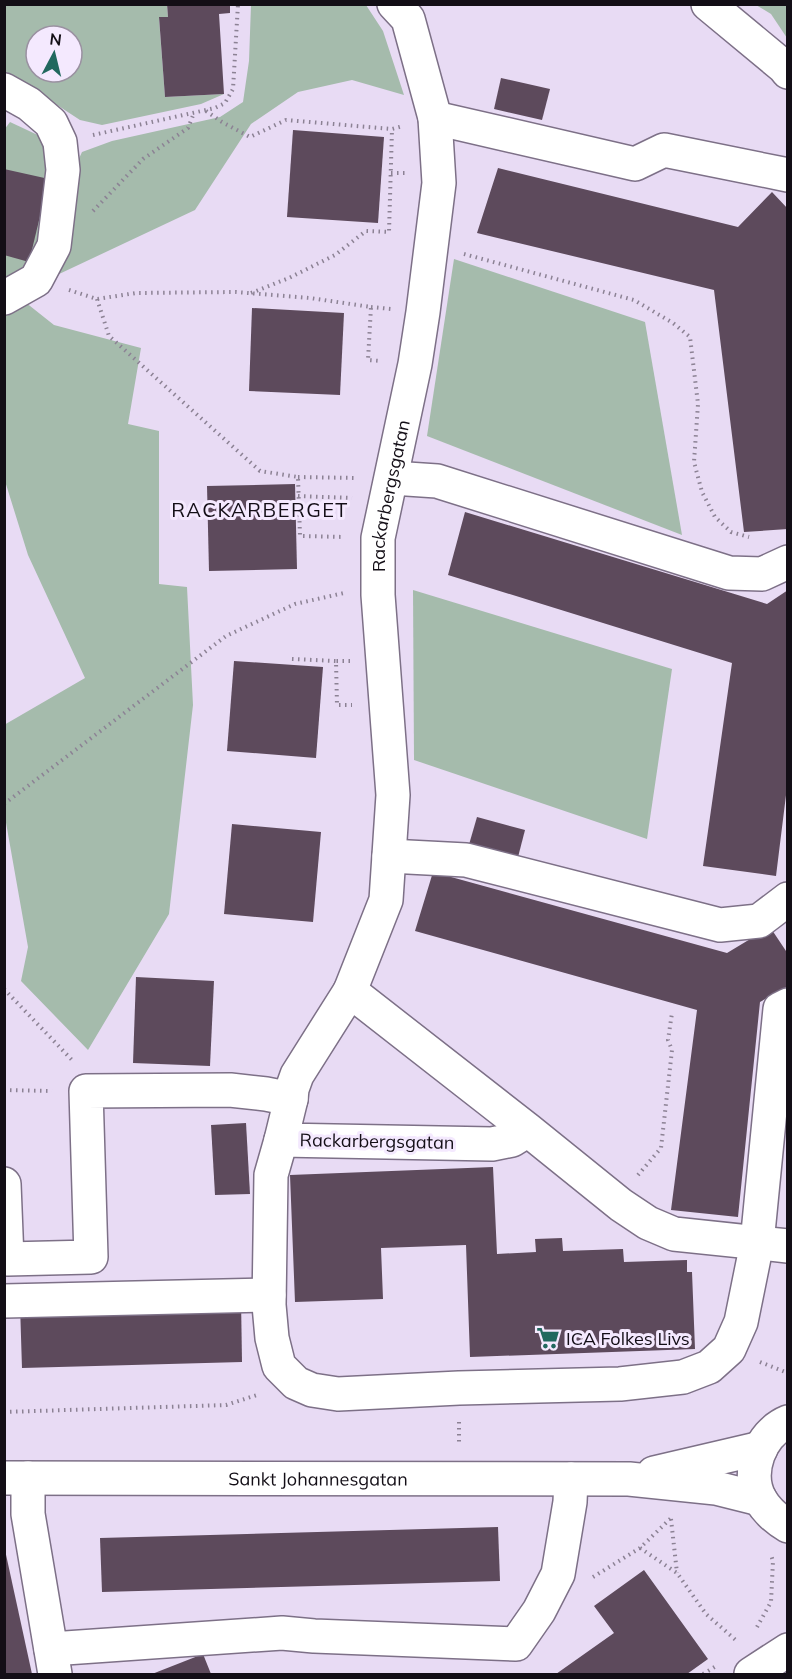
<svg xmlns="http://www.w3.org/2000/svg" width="792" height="1679" viewBox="0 0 792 1679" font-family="Mulish,sans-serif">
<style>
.green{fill:#a5bbac;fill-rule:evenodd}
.building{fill:#5d4a5c}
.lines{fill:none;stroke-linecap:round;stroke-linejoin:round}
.minor-casing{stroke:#7d7087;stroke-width:36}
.path{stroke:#8c8294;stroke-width:4;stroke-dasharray:1.5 4.5;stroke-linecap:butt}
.minor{stroke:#fff;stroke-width:33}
.labels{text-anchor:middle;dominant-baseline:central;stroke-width:6;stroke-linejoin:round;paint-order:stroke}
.street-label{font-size:18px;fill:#130e16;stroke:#f4e9fe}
.poi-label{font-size:18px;fill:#130e16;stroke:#f4e9fe;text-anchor:start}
.neighbourhood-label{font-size:20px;letter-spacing:1.5px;fill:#130e16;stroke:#f4e9fe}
</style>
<rect width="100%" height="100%" fill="#e8dbf4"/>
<g class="green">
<path d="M4,5H167L168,17L159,18L165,97L224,94L201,104L102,125L80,120L5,71ZM36,36H72V72H36Z"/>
<polygon points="251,5 366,5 383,31 404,95 352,80 298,92 251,124 195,210 57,275 71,176 82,152 112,141 220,117 243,102 249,61"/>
<polygon points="756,5 787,5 787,38 771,14"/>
<polygon points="10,122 42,137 49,154 38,250 30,267 4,284 4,130"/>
<polygon points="454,259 645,322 682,535 427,436"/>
<polygon points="25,302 54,325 141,348 128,424 159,431 159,584 187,587 193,705 169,914 88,1050 21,981 28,947 5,817 4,725 85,678 28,555 5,481 5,315"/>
<polygon points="413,590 672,669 647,839 414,760"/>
</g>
<g class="building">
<polygon points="167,4 230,4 230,13 219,14 224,94 165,97 159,17 168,17"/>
<polygon points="501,78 550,89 542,120 494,109"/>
<polygon points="293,130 384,137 378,223 287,217"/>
<polygon points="498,168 738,227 772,192 788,209 788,280 786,281 788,295 788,529 744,532 714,290 477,233"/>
<polygon points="4,169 49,179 29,262 4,255"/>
<polygon points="252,308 344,313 340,395 249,391"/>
<polygon points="295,484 297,569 209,571 207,486"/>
<polygon points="465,512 767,604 788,590 788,779 776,876 703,866 732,663 448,575"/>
<polygon points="234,661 323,667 316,758 227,751"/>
<polygon points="477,817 525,830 517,861 468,848"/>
<polygon points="232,824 321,832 313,922 224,914"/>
<polygon points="433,872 727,953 770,927 788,954 788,986 760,1002 738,1217 671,1210 697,1010 415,931"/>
<polygon points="136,977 214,981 210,1066 133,1063"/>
<polygon points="246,1123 250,1194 215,1195 211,1125"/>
<polygon points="493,1167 497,1254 536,1252 535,1239 562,1238 563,1251 623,1249 624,1262 687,1260 687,1272 692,1272 695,1349 470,1357 466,1245 381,1248 383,1299 295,1302 290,1175"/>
<polygon points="241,1299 242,1362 22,1368 20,1305"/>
<polygon points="498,1527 500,1581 102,1592 100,1538"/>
<polygon points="4,1550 5,1550 32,1674 4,1674"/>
<polygon points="644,1570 708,1659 687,1674 556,1674 614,1633 594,1606"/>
<polygon points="203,1654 211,1674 152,1674"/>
</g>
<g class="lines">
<g class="minor-casing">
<g id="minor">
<polyline points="708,4 784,67 788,72"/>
<polyline points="4,90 29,104 51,123 60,142 63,170 54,246 36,280 4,298"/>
<polyline points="435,118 635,164 664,150 788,175"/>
<polyline points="392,478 437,481 729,573 762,574 788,562"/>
<polyline points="389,856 466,860 720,925 759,921 788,899"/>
<path id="s1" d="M350,991L386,900L393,795L378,595V538L415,364L423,312L439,183L435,118L408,19L394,4"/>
<polyline points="528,1130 512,1140 492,1144 281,1140 291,1099 292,1089 297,1075 350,991 528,1130 621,1205 648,1223 674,1234 788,1246"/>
<polyline points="281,1140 271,1175 269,1305 272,1338 279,1366 296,1383 312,1390 338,1394 459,1388 620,1384 683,1377 709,1367 729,1349 741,1322 757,1243 780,1009 788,1005"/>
<polyline points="4,1184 7,1259 91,1257 86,1091 230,1090 266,1094 291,1099"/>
<polyline points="4,1301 269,1295"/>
<path d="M788,1422C759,1434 746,1473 760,1499C767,1511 776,1519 788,1526"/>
<polyline points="654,1473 761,1448"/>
<path id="s2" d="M4,1478L629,1479L716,1488L760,1499"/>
<polyline points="28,1478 28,1514 55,1674"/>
<polyline points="51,1649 282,1633 314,1636 516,1644 539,1611 558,1574 570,1502 571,1479"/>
<polyline points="751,1674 788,1650"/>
</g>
</g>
<g class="path">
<polyline points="4,44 4,54"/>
<polyline points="206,111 222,122 250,137 286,120 392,129 403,126"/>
<polyline points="93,135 215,108 225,103 233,89 238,4"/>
<polyline points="391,173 406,173"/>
<polyline points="93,211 143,159 188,128 194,113"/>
<polyline points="464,254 634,300 673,323 690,337 698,404 694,462 702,492 715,517 731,532 749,537"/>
<polyline points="69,290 97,299 136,293 236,292 310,298 371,307 368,360 381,361"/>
<polyline points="251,293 289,278 335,255 366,231 389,232 392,129"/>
<polyline points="97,299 109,336 260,471 298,477 300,536 345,537"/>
<polyline points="371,307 391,309"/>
<polyline points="298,477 357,478"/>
<polyline points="298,496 352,498"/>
<polyline points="292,659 336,661"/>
<polyline points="350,661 336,661 337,705 352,705"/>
<polyline points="4,804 226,636 295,604 344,593"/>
<polyline points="4,989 72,1060"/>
<polyline points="4,1090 52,1091"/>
<polyline points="638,1175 661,1148 672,1050 668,1040 672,1013"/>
<polyline points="760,1362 788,1373"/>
<polyline points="4,1412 226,1405 260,1394"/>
<polyline points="459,1422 459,1444"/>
<polyline points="671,1519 677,1573"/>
<polyline points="640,1548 677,1573 706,1614 738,1642"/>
<polyline points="593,1577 640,1548 671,1518 671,1516"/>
<polyline points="757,1627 771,1602 773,1561 771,1555"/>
<polyline points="703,1674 718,1665"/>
</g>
<use href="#minor" class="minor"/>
</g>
<defs>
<g id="supermarket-bare" transform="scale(1.8)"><path d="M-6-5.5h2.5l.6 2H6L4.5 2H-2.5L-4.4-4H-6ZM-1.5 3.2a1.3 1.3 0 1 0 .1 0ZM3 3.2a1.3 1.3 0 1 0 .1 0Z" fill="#21685e" stroke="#f4e9fe" stroke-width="2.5" paint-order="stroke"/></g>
</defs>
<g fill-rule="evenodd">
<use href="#supermarket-bare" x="548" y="1338"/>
</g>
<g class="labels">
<g class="street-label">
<text stroke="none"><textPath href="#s1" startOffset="504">Rackarbergsgatan</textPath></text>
<text transform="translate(377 1141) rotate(1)">Rackarbergsgatan</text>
<text stroke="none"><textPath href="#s2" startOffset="314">Sankt Johannesgatan</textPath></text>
</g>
<g class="poi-label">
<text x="566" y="1338">ICA Folkes Livs</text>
</g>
<g class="neighbourhood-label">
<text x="260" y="509">RACKARBERGET</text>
</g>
</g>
<rect width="792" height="1679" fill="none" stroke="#130e16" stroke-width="12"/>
<g transform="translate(54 54) rotate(7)"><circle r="28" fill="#f4e9fe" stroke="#9a91a1" stroke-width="1.5"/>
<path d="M0-4.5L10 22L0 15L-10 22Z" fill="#21685e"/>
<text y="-9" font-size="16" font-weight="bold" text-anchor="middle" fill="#130e16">N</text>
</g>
</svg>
